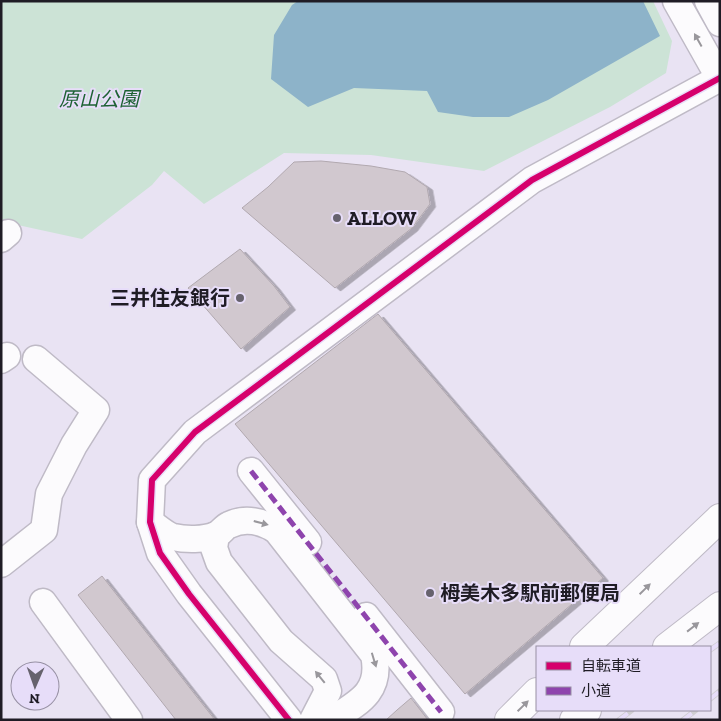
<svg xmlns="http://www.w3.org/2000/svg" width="721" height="721" viewBox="0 0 721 721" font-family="'Zilla Slab','Noto Sans JP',serif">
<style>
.green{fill:#cce3d6}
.water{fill:#8db3c9}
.building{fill:#d1c8cf;stroke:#b1a8af;filter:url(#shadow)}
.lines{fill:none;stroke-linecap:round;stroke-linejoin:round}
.minor-casing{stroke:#bfbac6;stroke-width:29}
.major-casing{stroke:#bfbac6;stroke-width:30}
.minor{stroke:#fcfbfd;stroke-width:26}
.major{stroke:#fcfbfd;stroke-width:28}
.rail-casing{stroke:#cfcdd1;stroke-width:5.5}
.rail{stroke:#e7ddf9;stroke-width:4;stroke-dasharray:11;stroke-linecap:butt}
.quiet{stroke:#8e44ad;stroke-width:5;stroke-dasharray:10 5;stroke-linecap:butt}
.cycleway-casing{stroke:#e7ddf9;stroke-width:9}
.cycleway{stroke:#d6006c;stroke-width:6}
.oneway{fill:#99979c}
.poi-dot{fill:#66626d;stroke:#e7ddf9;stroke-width:2}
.labels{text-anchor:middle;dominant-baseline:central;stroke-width:4;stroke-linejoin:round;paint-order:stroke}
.park-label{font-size:20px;font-style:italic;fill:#1e6234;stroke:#e7ddf9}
.poi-label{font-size:20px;font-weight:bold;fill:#1f1c25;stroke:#e7ddf9;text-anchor:start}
</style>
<defs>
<filter id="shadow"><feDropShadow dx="5.5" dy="3" stdDeviation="0" flood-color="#0004"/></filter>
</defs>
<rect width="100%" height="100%" fill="#e9e3f3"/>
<polygon class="green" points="1,1 653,1 672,41 666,73 610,107 484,171 371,155 284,153 204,204 164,171 152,185 82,239 4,222 1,224"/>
<polygon class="water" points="298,1 643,1 660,36 548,100 509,117 473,117 438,112 427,91 354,88 308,107 271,79 274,35 292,5"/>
<g class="building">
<polygon points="321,161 371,166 405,172 427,187 430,204 412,228 335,288 242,208 268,187 294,162"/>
<polygon points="240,249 274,286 290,307 241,349 188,288"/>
<polygon points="378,314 603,578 465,694 235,424"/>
<polygon points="102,576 215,720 176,720 78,595"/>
<polygon points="411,698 428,720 386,720 397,710"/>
</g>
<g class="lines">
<g class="minor-casing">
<g id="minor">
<polyline points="676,1 720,79"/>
<polyline points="708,1 720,23"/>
<polyline points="1,239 8,233"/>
<polyline points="1,360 7,356"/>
<polyline points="251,471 308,542"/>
<path d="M150,522C157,527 166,535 173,537C186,540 204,540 216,535C221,533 224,527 229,525C245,517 263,521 277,531L374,655C382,692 358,703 331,720"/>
<polyline points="216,535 214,548 219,562 281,641 324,679 328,691 313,720"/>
<polyline points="1,564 44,530 49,494 74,445 96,410 36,359"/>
<polyline points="43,602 129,720"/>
<polyline points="366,616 441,712"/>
<polyline points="289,720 189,594 160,553 150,522 152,480 195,432 532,180 720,78"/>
</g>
</g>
<g class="major-casing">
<g id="major">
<polyline points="584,647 720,518"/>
<polyline points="667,647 720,606"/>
<polyline points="509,720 537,692"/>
<polyline points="574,720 587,710"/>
</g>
</g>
<use href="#minor" class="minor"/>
<use href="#major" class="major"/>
<g class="rail-casing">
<g id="rail">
<polyline points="710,650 720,643"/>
<polyline points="710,699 720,691"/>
<polyline points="619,720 632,710"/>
<polyline points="683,720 696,710"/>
</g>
</g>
<use href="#rail" class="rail"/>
<polyline class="quiet" points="251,471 441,712"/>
<g class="cycleway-casing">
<polyline id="cycleway" points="289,720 189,594 160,553 150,522 152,480 195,432 532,180 720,78"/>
</g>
<use href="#cycleway" class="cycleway"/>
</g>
<defs><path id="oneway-solid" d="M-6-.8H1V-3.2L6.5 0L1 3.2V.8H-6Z" transform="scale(1.25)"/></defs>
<g class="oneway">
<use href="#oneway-solid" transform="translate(698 40) rotate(-119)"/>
<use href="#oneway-solid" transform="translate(261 523) rotate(15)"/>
<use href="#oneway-solid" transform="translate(645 589) rotate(-44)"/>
<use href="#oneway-solid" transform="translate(693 627) rotate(-38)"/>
<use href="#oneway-solid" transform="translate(374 660) rotate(73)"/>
<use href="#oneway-solid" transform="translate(320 677) rotate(-129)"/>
<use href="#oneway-solid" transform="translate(523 706) rotate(-44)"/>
</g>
<g class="poi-dot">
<circle cx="337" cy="218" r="5"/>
<circle cx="240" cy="298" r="5"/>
<circle cx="430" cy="593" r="5"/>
</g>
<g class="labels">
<g class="park-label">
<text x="99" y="99">原山公園</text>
</g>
<g class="poi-label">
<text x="347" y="218">ALLOW</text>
<text x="230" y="298" text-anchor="end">三井住友銀行</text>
<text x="440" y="593">栂美木多駅前郵便局</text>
</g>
</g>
<rect width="721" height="721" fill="none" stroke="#1f1c25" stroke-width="5"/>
<rect x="536" y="646" width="175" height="65" fill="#e7ddf9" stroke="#9790a4"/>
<rect x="546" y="662" width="25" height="8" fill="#d6006c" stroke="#9790a4"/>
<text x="581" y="671" font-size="15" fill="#1f1c25">自転車道</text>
<rect x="546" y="687" width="25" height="8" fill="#8e44ad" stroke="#9790a4"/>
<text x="581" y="696" font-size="15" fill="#1f1c25">小道</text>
<g transform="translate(35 686) rotate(182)"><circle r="24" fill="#e7ddf9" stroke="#9790a4"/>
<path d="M0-4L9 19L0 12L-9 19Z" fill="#66626d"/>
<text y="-8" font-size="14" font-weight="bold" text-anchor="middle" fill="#1f1c25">N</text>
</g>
</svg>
